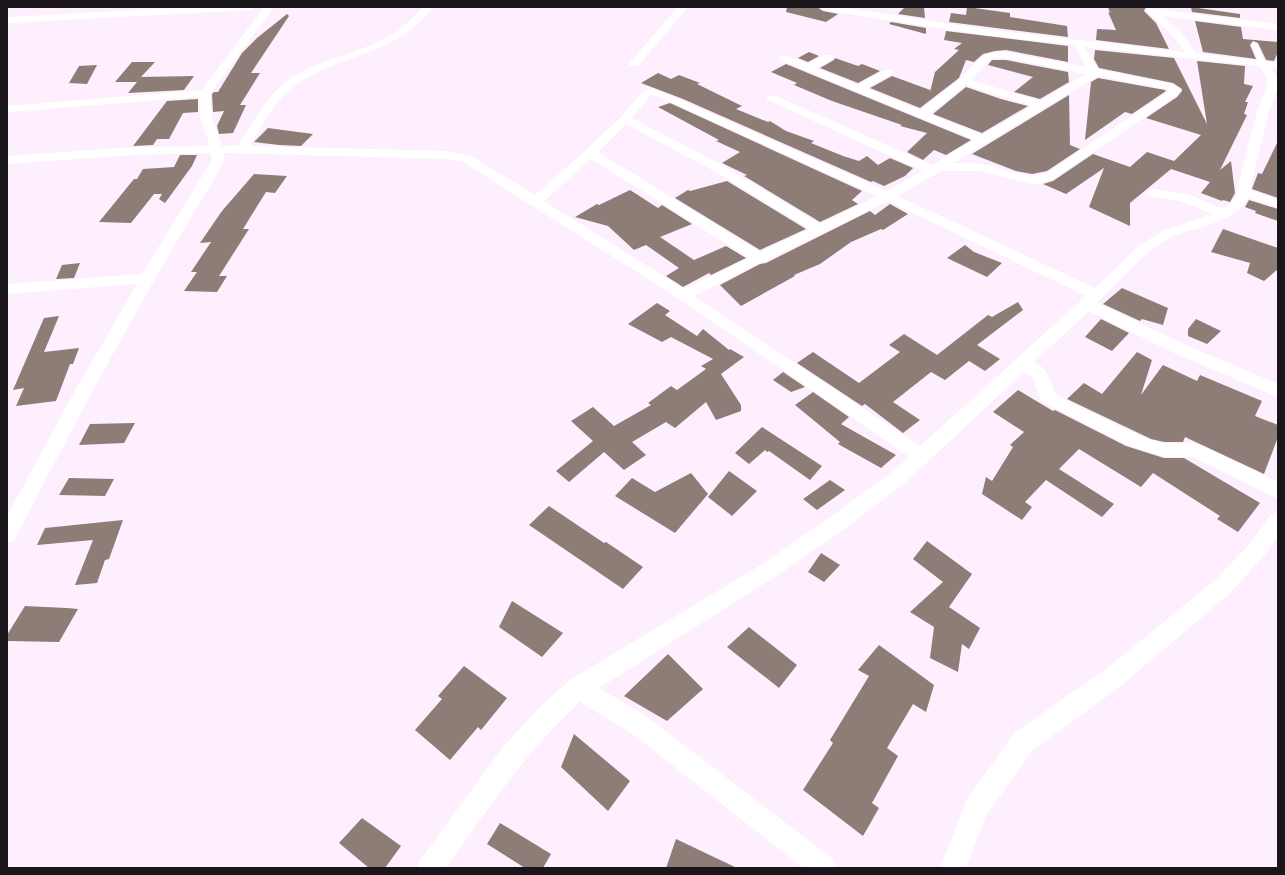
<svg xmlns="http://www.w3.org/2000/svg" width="1285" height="875" viewBox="0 0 1285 875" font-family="'PT Sans',sans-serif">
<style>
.building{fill:#8e7c76}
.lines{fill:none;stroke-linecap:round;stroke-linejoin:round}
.lane{fill:#fff;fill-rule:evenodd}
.street{fill:#fff;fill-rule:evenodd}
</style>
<rect width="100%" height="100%" fill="#fdeffe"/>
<g class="building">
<polygon points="787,7 817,7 823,11 838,14 826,22 786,12"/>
<polygon points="905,7 924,7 925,18 898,14"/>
<polygon points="967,7 1010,13 1010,17 1067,26 1068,37 949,22 951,13 966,15"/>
<polygon points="1108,7 1146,7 1144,11 1156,23 1169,49 1096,40 1097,29 1116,30 1108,12 1110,13"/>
<polygon points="1191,7 1240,14 1240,18 1192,12"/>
<polygon points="287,14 289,16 251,73 260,73 240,105 246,105 233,133 219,134 217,126 224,111 213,112 212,94 214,92 218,92 242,53 257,38"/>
<polygon points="1195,21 1241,27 1243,39 1278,42 1278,52 1274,61 1266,60 1258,43 1253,41 1250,45 1256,59 1203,52"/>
<polygon points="891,22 926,28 926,34 889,24"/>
<polygon points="946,31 1068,46 1068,62 1006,50 995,51 983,54 974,62 966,60 959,78 920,108 870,88 892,76 930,90 930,92 935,72 959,50 954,49 962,43 944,40"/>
<polygon points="1095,50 1174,58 1207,124 1197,61 1245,66 1244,84 1253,86 1245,102 1248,102 1244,114 1247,115 1220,170 1231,161 1235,193 1230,202 1223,200 1222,201 1201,193 1210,182 1171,169 1130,203 1130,226 1089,207 1104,168 1066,194 1043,184 1053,181 1093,154 1130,167 1147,152 1174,161 1201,135 1146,118 1177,97 1182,91 1182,89 1173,83 1099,68 1094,59"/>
<polygon points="809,52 819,56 808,62 798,58"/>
<polygon points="835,58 858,66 862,64 880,71 858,83 820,68 834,60"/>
<polygon points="992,60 1006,60 1068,72 1069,82 1040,99 1014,92 1033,77 988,65"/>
<polygon points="132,62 155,62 141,77 194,76 184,90 128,93 137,82 115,82"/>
<polygon points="786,64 971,140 946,155 934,150 923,160 907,152 927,133 900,126 902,125 832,101 794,85 797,83 771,72"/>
<polygon points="97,65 87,84 69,83 79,66"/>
<polygon points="658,73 671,79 679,75 700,83 697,84 742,106 736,109 768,122 770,121 786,131 814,141 811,143 843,156 859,161 867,156 878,165 890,158 913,168 905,176 884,186 873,181 871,182 683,99 641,83"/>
<polygon points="1098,78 1165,90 1166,91 1132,114 1125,112 1085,140 1091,82"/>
<polygon points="966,87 1001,99 1028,106 982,133 933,114"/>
<polygon points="1069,95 1070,145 1080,149 1047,171 1032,174 1016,171 972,154"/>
<polygon points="198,99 198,112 183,113 169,139 157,139 153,145 133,146 167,101"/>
<polygon points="670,103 862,191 852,200 858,204 820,222 744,176 747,175 722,163 740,152 716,141 719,140 658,107"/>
<polygon points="268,128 313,134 301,146 279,145 254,142"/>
<polygon points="1278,141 1278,198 1252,189 1258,173 1262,174"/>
<polygon points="180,155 197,155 192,166 165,203 159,199 162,194 154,194 131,223 99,222 134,179 137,179 143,169 174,167"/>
<polygon points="254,174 287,176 275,193 266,192 243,229 249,229 219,276 227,276 217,292 184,291 197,272 191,272 211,242 200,243 222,211"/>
<polygon points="727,181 806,229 760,250 675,198 688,190 690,191"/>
<polygon points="630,190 658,208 662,205 692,224 660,237 694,260 726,246 746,258 711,275 709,273 683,287 666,276 679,268 646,245 634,250 608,226 575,217 597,204 599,205"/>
<polygon points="1249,200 1278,209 1278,221 1255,213 1256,211 1245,207"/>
<polygon points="890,204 908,214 883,230 881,229 851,242 820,264 794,275 795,276 741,306 720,285 760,264 766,263 870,211 875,215"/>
<polygon points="1223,229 1278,248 1278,269 1264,281 1247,273 1250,263 1211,252"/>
<polygon points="965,245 974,252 1002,263 987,277 947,258"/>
<polygon points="80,263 74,278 56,279 62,265"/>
<polygon points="1122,288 1168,308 1163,325 1142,319 1140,321 1103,304"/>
<polygon points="1018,302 1023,310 977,345 1000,359 985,371 969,361 945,380 931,372 893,402 920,420 903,433 865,404 862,406 797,363 813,352 859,383 900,352 889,345 904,334 937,355 988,315 992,317"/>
<polygon points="657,303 670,311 665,315 697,336 703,329 729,350 730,349 744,357 721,374 741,405 741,411 716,420 706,402 675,428 666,422 632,442 646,455 624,470 604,452 569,482 556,471 593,441 571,421 593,407 614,426 651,405 648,403 671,386 677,390 706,369 701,366 713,359 671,337 662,342 628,324"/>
<polygon points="59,316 44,352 79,348 73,364 70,364 56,401 16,406 24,388 13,390 44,318"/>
<polygon points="1101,319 1129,333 1112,351 1085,337"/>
<polygon points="1196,319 1221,331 1207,344 1188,336 1188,329"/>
<polygon points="1137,352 1152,360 1141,395 1163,365 1197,381 1200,375 1262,401 1255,416 1278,425 1278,437 1264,474 1185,437 1183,442 1164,442 1151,439 1067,399 1084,383 1102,394"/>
<polygon points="783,372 805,387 791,392 773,380"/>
<polygon points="1018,390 1053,411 1055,410 1126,446 1164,458 1184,458 1260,503 1238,532 1217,519 1220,516 1153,473 1141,487 1079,449 1059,469 1114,504 1102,517 1046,480 1025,502 1032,507 1022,520 982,494 986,477 992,481 1013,447 1010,445 1024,432 993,412"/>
<polygon points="813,392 849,417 841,424 896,455 881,468 838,444 840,442 795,405"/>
<polygon points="135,423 124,443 79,445 90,424"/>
<polygon points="762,427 822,466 810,480 769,451 767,452 765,450 749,464 735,453"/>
<polygon points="729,471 757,491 732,516 708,497"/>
<polygon points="691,473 708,494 675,533 615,496 632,478 655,492"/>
<polygon points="69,478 114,479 105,496 59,495"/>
<polygon points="830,480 845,490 817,510 803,499"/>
<polygon points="549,506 604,543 606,542 643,567 623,589 529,525"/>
<polygon points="123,520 109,559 105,560 97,583 75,585 93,540 37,545 45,528"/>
<polygon points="927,541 972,574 949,607 980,628 969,649 962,644 958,672 930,658 934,627 910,612 943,582 913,559"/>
<polygon points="821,553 840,565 824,582 808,572"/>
<polygon points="512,601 563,633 542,657 499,627"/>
<polygon points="25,606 67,608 78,609 59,642 7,641 7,635"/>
<polygon points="749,627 797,665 779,688 727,647"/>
<polygon points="879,645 934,685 926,712 913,704 887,748 898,756 872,803 879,808 863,836 803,790 833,743 830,740 869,676 858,670"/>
<polygon points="668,654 703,689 667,721 624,696"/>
<polygon points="464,666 507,698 481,730 478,727 450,760 415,730 442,699 438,696"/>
<polygon points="574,734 630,781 608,811 561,767"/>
<polygon points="362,818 401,846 385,868 369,868 339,843"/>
<polygon points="500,823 551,854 543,868 525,868 487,844"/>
<polygon points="676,839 737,868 666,868"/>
</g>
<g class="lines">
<polygon class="lane" points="1254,42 1257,44 1266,64 1265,65 1260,64 1251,44"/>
<g class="street">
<polygon points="198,7 256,7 251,10 7,23 7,17"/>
<path d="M264,7H274L211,93C208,111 216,129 222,146L238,145C253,124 266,96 288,80C318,59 356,55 388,37C402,29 412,19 423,7H433C396,57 342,52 296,85C275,99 263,125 250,146L447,151L471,156L535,195L586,150L621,117L643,91L653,88L887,191L923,171L768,100L766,98L768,96H776L932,165L974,140L780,60L779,58L780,56L784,55L808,64L825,55H833L834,57L833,59L817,68L858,85L884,70H892L893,72L892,74L867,88L920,110L960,79L983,55L995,52H1006L1086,67L1074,45L983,35L823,10L818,7H841L983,29L1185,52L1173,36L1147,12L1145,10L1147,8L1150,7L1155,9L1278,24V30L1162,16L1181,32L1196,53L1278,63V67L1271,68L1277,78L1278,88L1269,111L1250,190L1278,200V208L1248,198C1234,223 1200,226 1176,235C1149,246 1118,282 1097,303L1186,345L1278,384V397L1174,353L1089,311L1034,362C1048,369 1050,379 1055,393L1060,397L1125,429L1151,440L1164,443H1193L1203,446L1278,482V499L1193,457H1164L1127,445L1041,401L1033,378L1024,372L907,481L850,525L778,575L599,688L646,716L833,859L837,868H803L630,732L580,702C527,750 487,810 446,868H417L421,859L503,747L540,707L570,680L764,563L836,513L893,471L909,457L678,298L463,162L447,159L224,153V160L220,169C146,290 79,414 14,541L7,543V516L72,396L137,284L7,294V284L142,274L212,160L211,153L133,155L7,164V156L133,147L210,146L200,117L199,97L9,112H7V106L202,90ZM1085,47L1259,66L1267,78L1266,88L1257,111L1235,198L1229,205L1223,209L1188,194L1153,189L1148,190L1146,193L1148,196L1180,201L1212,214L1164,230L1139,246L1095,288L898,196L941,171H980L1031,184H1039L1052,180L1176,96L1181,90L1173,84L1098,69ZM995,58H1006L1086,74L1040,101L971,80L991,59ZM1098,76L1166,89L1169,91L1048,172C1028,182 1003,167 981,164C973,162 962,163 953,163ZM966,85L1032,106L982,135L930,114ZM651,95L657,96L877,196L820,224L722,165L632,118ZM626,124L714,171L809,229L760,252L598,152ZM591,159L749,258L684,289L544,201ZM888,201L1086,296L920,446L694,296L760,263L766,262L768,260Z"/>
<polygon points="678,7 688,7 638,66 630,66 629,64 630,62"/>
<polygon points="1278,512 1278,536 1263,557 1228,595 1122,685 1032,751 986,816 966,868 940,868 967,799 1014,733 1106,669 1214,581 1249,545 1271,514"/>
</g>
</g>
<rect width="1285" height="875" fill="none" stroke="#1a151a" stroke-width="16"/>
</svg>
